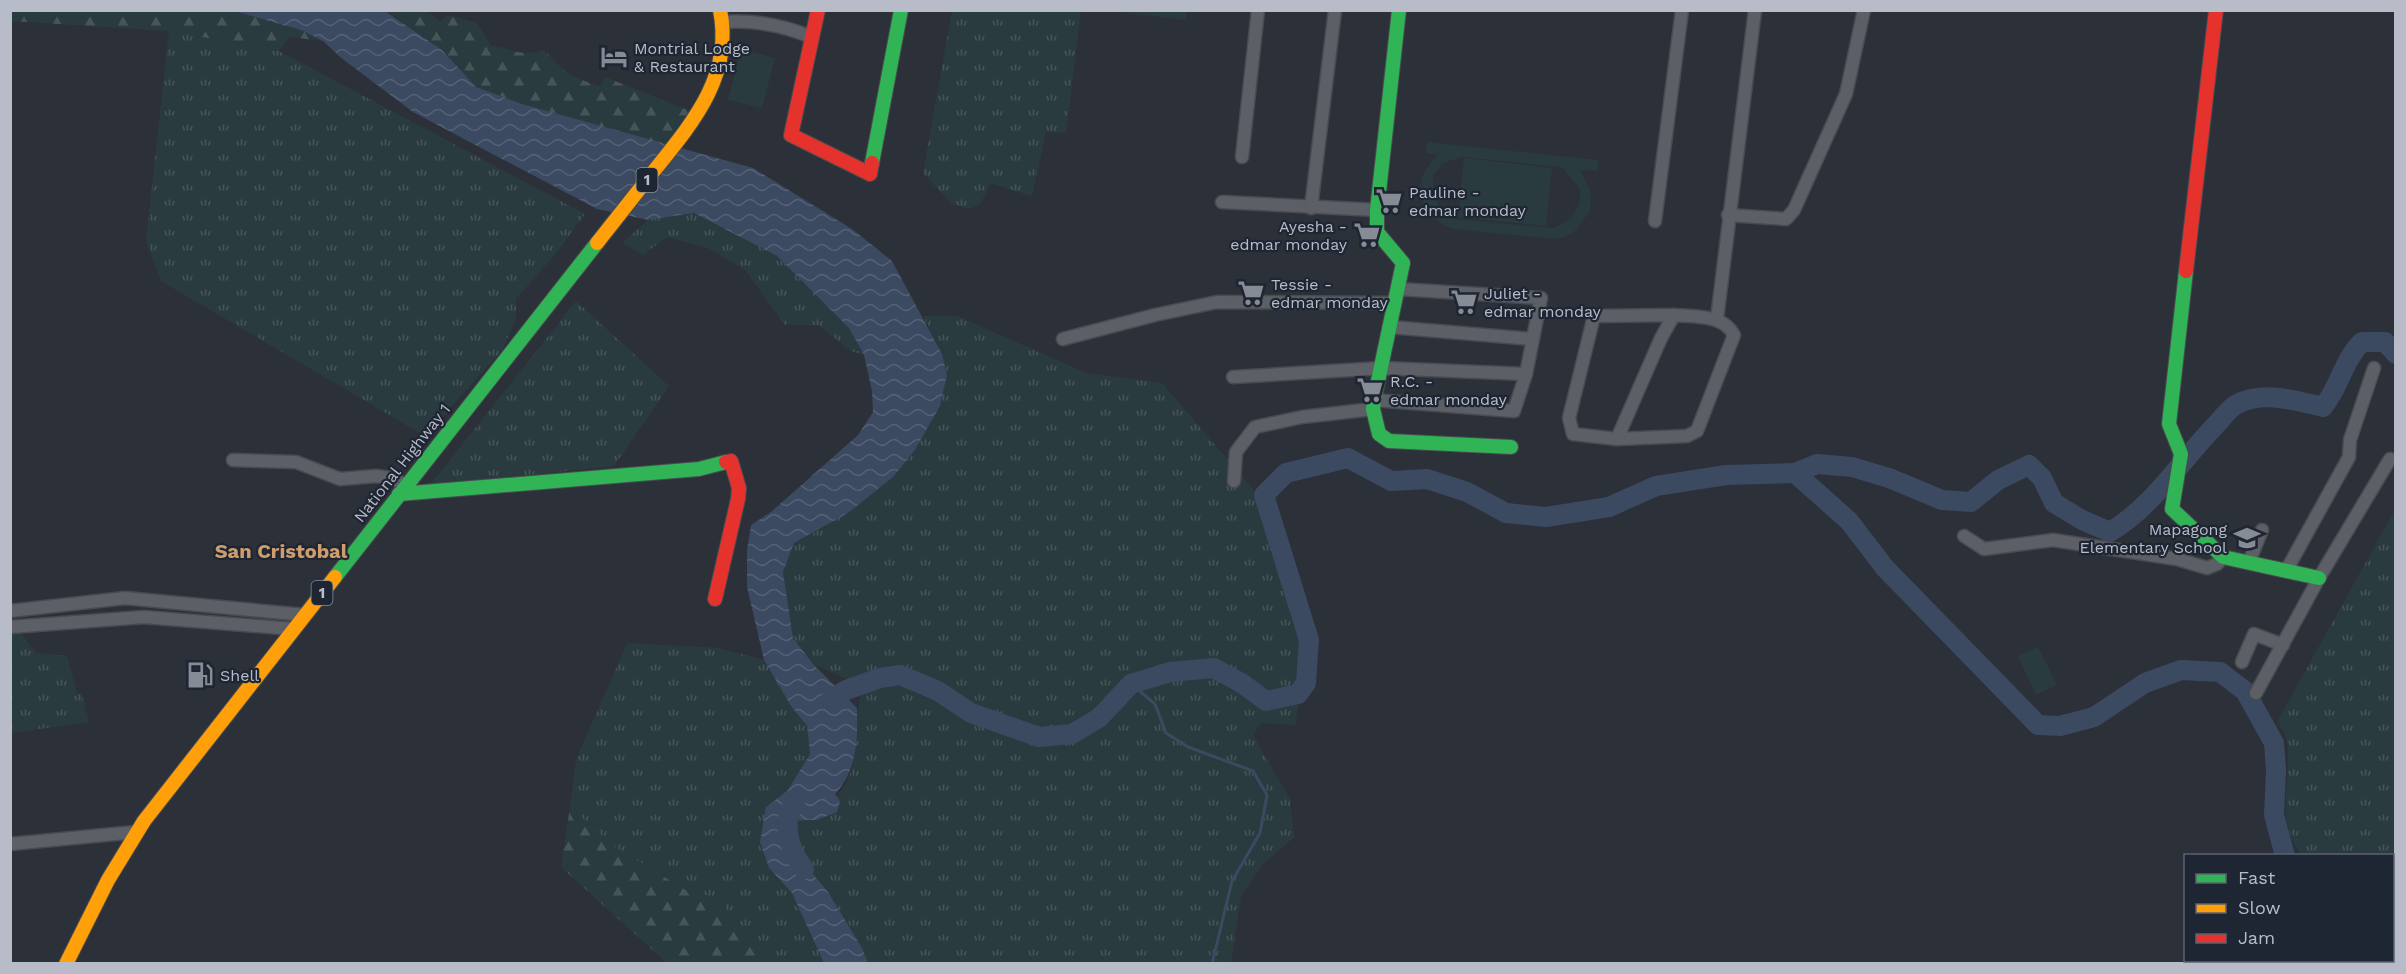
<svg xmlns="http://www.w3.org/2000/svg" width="2406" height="974" viewBox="0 0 2406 974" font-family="'Work Sans',sans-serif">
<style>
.grass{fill:url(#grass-tufts);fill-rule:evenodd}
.forest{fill:url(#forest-firs)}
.park{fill:#2a3b3f;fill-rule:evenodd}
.water{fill:url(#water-waves)}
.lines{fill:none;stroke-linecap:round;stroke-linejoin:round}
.stream{stroke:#3b4961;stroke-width:3}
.river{stroke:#3b4961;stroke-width:20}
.street-casing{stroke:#484b51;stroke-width:15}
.fast-casing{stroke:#484b51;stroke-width:16}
.slow-casing{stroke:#484b51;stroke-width:16}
.jam-casing{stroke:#484b51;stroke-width:16}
.street{stroke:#5c5f66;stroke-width:12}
.fast{stroke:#30b455;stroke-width:14}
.slow{stroke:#ff9f0a;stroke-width:14}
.jam{stroke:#e5322d;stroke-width:14}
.labels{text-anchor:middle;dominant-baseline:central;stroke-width:4.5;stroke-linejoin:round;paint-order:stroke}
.shield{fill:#1f2633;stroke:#898f9b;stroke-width:1.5}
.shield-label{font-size:15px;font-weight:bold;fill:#b7bcc8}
.poi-label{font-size:16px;fill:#b7bcc8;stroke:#1f2633;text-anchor:start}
.street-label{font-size:16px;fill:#b7bcc8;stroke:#1f2633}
.quarter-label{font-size:20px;font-weight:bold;fill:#cd9d6d;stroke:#1f2633}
</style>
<defs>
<pattern id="grass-tufts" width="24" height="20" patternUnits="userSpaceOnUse" patternTransform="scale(1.5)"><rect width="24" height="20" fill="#2a3b3f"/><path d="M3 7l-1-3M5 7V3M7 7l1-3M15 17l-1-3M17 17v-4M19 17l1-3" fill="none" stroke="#475559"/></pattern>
<pattern id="forest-firs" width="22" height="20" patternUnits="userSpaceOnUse" patternTransform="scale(1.5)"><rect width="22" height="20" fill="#2a3b3f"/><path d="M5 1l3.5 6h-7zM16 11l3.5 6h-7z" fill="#475559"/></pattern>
<pattern id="water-waves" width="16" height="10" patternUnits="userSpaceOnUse" patternTransform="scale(1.5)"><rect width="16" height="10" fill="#3b4961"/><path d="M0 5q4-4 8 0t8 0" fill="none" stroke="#556176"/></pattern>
</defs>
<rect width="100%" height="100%" fill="#2c3038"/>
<g class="grass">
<polygon points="952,11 1081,11 1066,133 1046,132 1032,196 990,183 981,203 970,209 952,204 923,173"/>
<polygon points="1113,11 1187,10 1187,11 1186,20"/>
<polygon points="169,31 279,51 585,214 557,252 516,299 516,317 503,349 425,436 161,281 146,241"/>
<polygon points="694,213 777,256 849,328 864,355 851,351 818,325 785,325 745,270 708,248 667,237 643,255 622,243 648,220"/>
<polygon points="576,301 669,386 614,466 430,485"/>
<path d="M923,316H957L1086,373L1162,383L1253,489L1274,525L1309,640L1295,725L1261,723L1253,735L1290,799L1294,837L1263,864L1241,896L1231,963H868L862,948L828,892L787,843L785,829L795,820H817C825,809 840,795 846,783C860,758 855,714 862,686L813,664L793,638L783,572L794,544L848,513L915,450L940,406L947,375L942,354ZM1126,689L1099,718L1076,731L1125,689Z"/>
<path d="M2395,510V938L2392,935V856L2302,855C2274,818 2291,788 2288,746C2288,738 2281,728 2278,720Z"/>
<polygon points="11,629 18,629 36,653 67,656 77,693 82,695 89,722 11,733"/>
<polygon points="627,643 719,648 764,660 791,706 807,726 810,754 788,790 766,807 769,868 792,893 824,963 760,963 720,899 687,891 612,845 570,807 576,760"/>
</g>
<g class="forest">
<polygon points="11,10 234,11 301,30 323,41 289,37 279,51 169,31 11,21"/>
<path d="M387,11H427L440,21L447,15L477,23L491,46C514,48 521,58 544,50C564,72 572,78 600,86L605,77L690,111L665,144L522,104L476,87L442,50Z"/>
<polygon points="570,807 612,845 687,891 720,899 760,963 667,963 561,867"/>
</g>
<g class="park">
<polygon points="741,49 775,58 762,108 728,100"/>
<path d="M1427,142L1598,160L1597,171L1580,170L1591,192L1590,211L1576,230L1567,236L1556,239L1452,229C1417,213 1409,181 1438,155L1426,153ZM1461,157L1562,167L1580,189C1582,209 1572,221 1553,228L1454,219L1443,212L1433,196V175L1443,163Z"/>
<polygon points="1464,158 1552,168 1546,226 1458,217"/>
<polygon points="2038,647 2057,685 2036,695 2018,656"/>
</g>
<path class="water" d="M234,11H385L442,50L476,87L522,104L753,168L852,229L892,261L942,354L947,375L940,406L915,450L893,477L848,513L794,543L783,572L793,638L813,664L857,708C858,738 857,771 835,794L840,801L837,812L817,820H795L785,829L787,843L828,892L862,948L868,963H824L792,893L769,868L760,842L766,807L788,790L810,754L807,726L791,706L764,660L747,587V550L751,525L771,512L858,435L873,412L872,391L864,355L849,328L777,256L694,213L648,220L597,209L413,112L340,57L323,41L301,30Z"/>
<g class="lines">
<polyline class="stream" points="1131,684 1155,704 1166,733 1188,747 1253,771 1267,795 1260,833 1232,881 1212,964"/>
<g class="river">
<polyline points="1795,473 1849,521 1885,568 2038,725 2060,726 2094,717 2145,683 2181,670 2220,672 2245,691 2274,743 2276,770 2274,815 2285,856"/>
<path d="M831,699L846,690L880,678L900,675L938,691L971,713L1039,737L1072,734L1099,718L1131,684L1170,672L1214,668L1243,684L1266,701L1298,694L1306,683L1309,640L1264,495L1286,473L1348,458L1391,481L1427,479L1467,492L1506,513L1546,517L1609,507L1656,486L1726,475L1795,473L1817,464L1852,467L1889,478L1942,500L1971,502L1998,480L2029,465L2042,478L2054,503L2082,520L2110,532C2153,506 2180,462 2214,427C2221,420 2229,408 2237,404C2264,390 2296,401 2323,407C2340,387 2343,360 2362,342H2385L2396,354"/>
<path d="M795,803C780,823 790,851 804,869"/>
<polyline points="2392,952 2396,955"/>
</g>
<g class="street-casing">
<g id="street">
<path d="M723,22C754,20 783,25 811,37"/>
<polyline points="1242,157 1258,10"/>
<polyline points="1222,202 1377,210"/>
<polyline points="1311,208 1335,10"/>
<polyline points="1728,215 1786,219 1794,210 1846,94 1864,10"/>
<polyline points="1655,221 1682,10"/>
<path d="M1674,315C1695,317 1723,314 1734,335L1697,431L1687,436L1617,439L1573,434L1569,418L1594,316Z"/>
<polyline points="1717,319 1755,10"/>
<polyline points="1390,327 1533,339"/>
<polyline points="1063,339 1155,315 1217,302 1395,303"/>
<polyline points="1233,377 1382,368 1526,374"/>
<polyline points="1374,400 1514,411 1526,374 1541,298 1398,289"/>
<polyline points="1617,439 1661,338 1674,315"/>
<polyline points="233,460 296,462 340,479 376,476 391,478 406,485"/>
<polyline points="1234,481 1236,452 1255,427 1302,417 1373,409"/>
<polyline points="1964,536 1984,549 2053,540 2177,559 2207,568 2217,564 2223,557"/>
<polyline points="2249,562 2262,530"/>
<polyline points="2286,571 2349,457 2350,440 2374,368"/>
<polyline points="10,611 125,598 305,615"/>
<polyline points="10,627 144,617 294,629"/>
<polyline points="2242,662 2254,634 2283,645"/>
<polyline points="2256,693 2319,578 2390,459"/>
<polyline points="10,844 136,832"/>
</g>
</g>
<g class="fast-casing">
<g id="fast">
<polyline points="1399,10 1377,210 1377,232 1403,263 1374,400 1373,409 1379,434 1389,441 1511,447"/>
<polyline points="872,163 901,10"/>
<polyline points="2186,271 2169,424 2181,454 2172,509 2223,557 2319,578"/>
<polyline points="399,494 699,469 726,462"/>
<polyline points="335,577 597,243"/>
</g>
</g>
<g class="slow-casing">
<g id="slow">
<path d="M597,243C617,218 637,192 657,167C695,120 733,74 720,10"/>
<polyline points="66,964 108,880 144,821 335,577"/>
</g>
</g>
<g class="jam-casing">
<g id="jam">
<polyline points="818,10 791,135 870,174 872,163"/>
<polyline points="2186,271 2216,10"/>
<polyline points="715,599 738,499 739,488 731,461 726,462"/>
</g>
</g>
<use href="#street" class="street"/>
<use href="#fast" class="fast"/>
<use href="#slow" class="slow"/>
<use href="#jam" class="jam"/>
</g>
<defs>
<g id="hotel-bare" transform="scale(2.07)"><path d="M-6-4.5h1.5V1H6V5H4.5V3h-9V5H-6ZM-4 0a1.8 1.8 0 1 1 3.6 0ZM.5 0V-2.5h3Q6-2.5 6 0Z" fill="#868b96" stroke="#1f2633" stroke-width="2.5" paint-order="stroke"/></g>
<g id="supermarket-bare" transform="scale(2.07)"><path d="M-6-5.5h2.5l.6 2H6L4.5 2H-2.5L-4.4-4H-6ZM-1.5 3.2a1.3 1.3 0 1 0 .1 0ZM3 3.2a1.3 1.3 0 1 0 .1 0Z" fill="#868b96" stroke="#1f2633" stroke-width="2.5" paint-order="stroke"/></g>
<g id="school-bare" transform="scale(2.07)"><path d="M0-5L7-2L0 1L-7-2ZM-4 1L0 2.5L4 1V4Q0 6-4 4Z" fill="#868b96" stroke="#1f2633" stroke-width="2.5" paint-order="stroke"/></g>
<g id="fuel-bare" transform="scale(2.07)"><path d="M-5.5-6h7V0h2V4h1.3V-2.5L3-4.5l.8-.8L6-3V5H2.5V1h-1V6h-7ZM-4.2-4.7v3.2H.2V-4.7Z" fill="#868b96" stroke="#1f2633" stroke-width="2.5" paint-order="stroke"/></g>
</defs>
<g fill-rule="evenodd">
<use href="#hotel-bare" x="614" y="57"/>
<use href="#supermarket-bare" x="1389" y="201"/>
<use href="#supermarket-bare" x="1367" y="235"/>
<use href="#supermarket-bare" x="1251" y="293"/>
<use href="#supermarket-bare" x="1464" y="302"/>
<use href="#supermarket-bare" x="1370" y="390"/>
<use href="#school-bare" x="2247" y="538"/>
<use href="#fuel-bare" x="200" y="675"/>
</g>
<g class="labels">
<g class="shield">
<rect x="636.5" y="168" width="21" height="24" rx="4.5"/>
<rect x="311.5" y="581" width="21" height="24" rx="4.5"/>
</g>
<g class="shield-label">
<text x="647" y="180">1</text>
<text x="322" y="593">1</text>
</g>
<g class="poi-label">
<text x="634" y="48">Montrial Lodge<tspan x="634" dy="18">&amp; Restaurant</tspan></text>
<text x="1409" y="192">Pauline -<tspan x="1409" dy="18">edmar monday</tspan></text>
<text x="1347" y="226" text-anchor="end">Ayesha -<tspan x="1347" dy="18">edmar monday</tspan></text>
<text x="1271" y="284">Tessie -<tspan x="1271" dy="18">edmar monday</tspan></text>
<text x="1484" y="293">Juliet -<tspan x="1484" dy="18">edmar monday</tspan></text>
<text x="1390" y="381">R.C. -<tspan x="1390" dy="18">edmar monday</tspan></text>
<text x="2227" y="529" text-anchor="end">Mapagong<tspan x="2227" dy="18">Elementary School</tspan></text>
<text x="220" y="675">Shell</text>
</g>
<g class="street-label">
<text transform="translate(402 463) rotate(-52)">National Highway 1</text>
</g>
<g class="quarter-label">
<text x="281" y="551">San Cristobal</text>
</g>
</g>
<rect width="2406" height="974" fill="none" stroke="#b7bcc8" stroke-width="24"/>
<rect x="2184" y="854" width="210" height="108" fill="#1f2633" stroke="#5c626f" stroke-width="1.5"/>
<rect x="2196" y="874" width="30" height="9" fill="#30b455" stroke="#5c626f" stroke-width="1.5"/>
<text x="2238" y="884" font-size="18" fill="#b7bcc8">Fast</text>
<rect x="2196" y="904" width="30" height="9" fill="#ff9f0a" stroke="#5c626f" stroke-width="1.5"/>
<text x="2238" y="914" font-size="18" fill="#b7bcc8">Slow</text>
<rect x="2196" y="934" width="30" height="9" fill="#e5322d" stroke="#5c626f" stroke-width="1.5"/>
<text x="2238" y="944" font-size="18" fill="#b7bcc8">Jam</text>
</svg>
